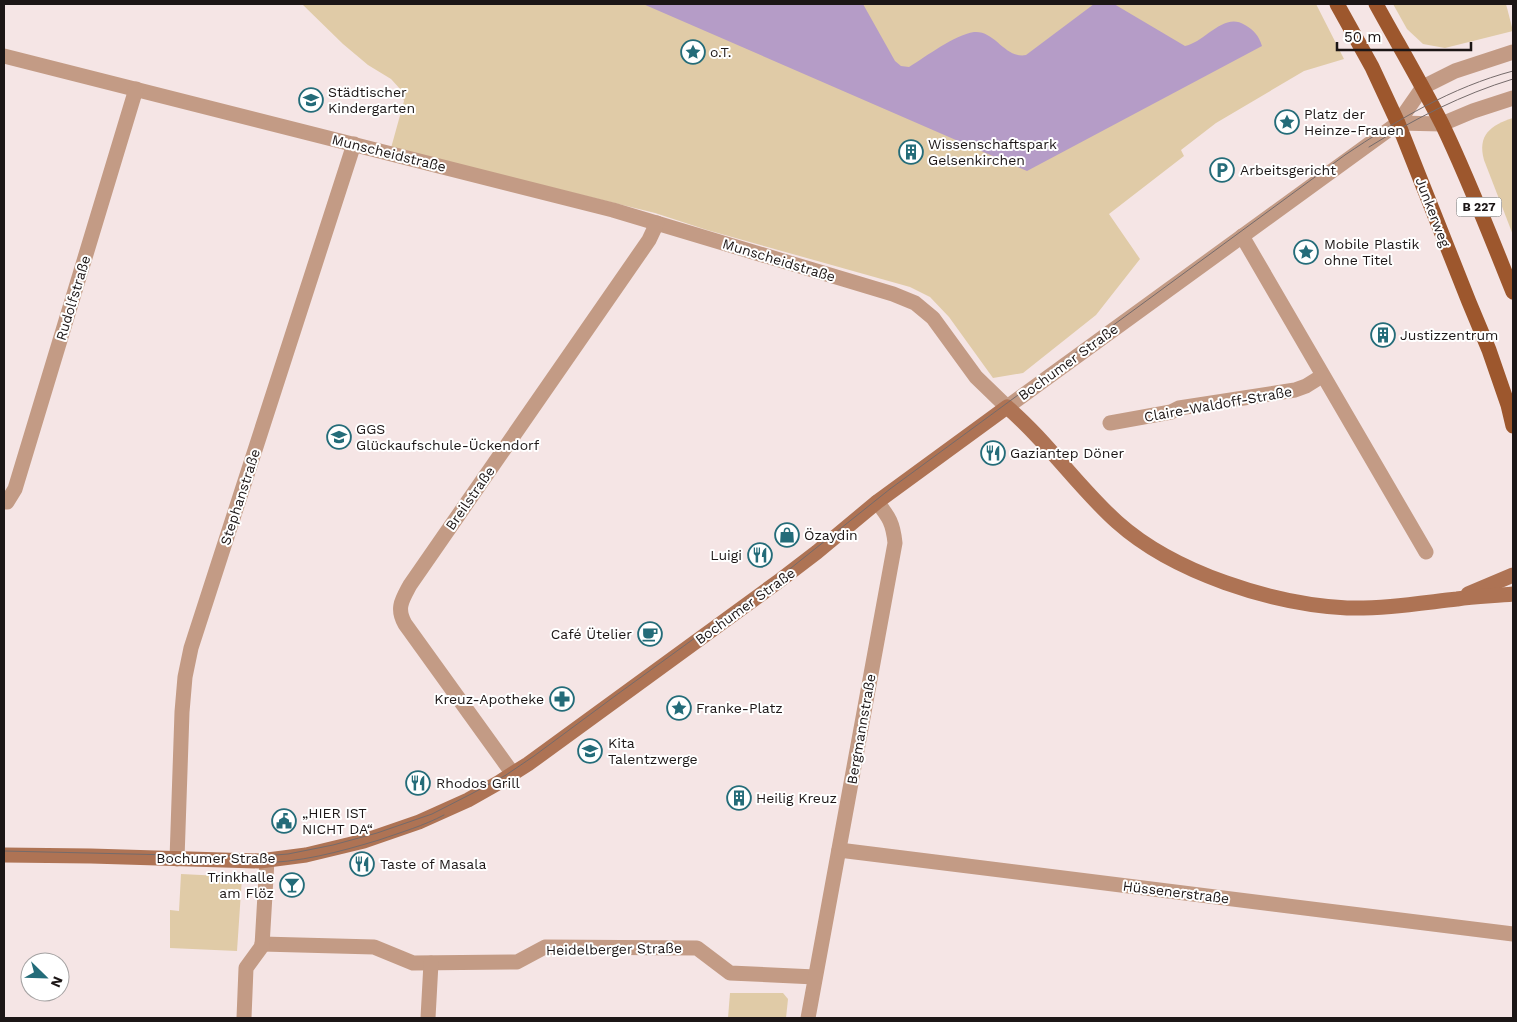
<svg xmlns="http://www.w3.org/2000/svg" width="1517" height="1022" viewBox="0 0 1517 1022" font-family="'Work Sans',sans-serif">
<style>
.green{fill:#e0cba7}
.water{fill:#b59cc7}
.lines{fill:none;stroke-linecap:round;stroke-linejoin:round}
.minor{stroke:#c39b85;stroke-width:15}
.secondary{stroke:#ae7354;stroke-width:15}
.primary{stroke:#9d572d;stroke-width:15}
.tram{stroke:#756b6b;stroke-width:1}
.labels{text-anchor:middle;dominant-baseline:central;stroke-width:4;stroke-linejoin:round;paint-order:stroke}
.shield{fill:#fff;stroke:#605c5c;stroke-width:1}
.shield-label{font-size:12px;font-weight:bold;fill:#1c1616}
.poi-label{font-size:14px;fill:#1c1616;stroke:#fff;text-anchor:start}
.street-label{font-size:14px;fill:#1c1616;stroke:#fff}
</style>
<rect width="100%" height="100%" fill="#f5e5e5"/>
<g class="green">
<polygon points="302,4 1316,4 1344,59 1304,71 1216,123 1181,150 1184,156 1109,214 1140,259 1096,315 1023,373 993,378 949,317 930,297 910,287 707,230 655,213 391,148 404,101 401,90 391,79 368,65 343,44"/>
<polygon points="1393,4 1506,4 1513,31 1445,48 1423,44 1407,29"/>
<path d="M1513,118V235L1484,160C1477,135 1491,125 1513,118Z"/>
<polygon points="181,874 242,877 237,951 170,948 170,910 179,911"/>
<polygon points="730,993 783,993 788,999 786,1018 728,1018"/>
</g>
<path class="water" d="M643,4H734L736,5L751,4H863L895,61L901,66L909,67C927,56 954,35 974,32C995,30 1005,59 1026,55L1094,4H1114L1185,46C1205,42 1224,11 1245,25C1254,30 1259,36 1262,46L1027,171Z"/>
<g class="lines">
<g class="minor">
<polyline points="4,56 613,210 893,294 915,303 933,318 976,377 1007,407 1398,123 1423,87 1455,71 1513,52"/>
<polyline points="1398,123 1442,124 1473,111 1513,98"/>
<polyline points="1242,236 1426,552"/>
<polyline points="1110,423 1171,412 1179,408 1295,390 1306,386 1322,376"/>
<polyline points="4,502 7,502 15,489 136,89"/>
<path d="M513,774L405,624C396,608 402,600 410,585L649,240L657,223"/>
<polyline points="839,850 1513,934"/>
<polyline points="177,859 182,712 185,677 191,648 354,144"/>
<polyline points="262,944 374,947 413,963 517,962 545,947 697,948 730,973 815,977"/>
<polyline points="244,1018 246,968 262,946 267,860"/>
<polyline points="428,1018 431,963"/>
<path d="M808,1018L895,543C893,523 889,517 877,502"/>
</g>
<g class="secondary">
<polyline points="1468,594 1513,575"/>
<path d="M4,855L91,856L260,861L306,855L364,841L419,822L468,800L498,783L528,764L779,581L817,552L877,502L1007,407C1048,442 1077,486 1117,522C1174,573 1272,604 1347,608C1384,609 1421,603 1457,599C1475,596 1494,596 1513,594"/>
</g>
<g class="primary">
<polyline points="1337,4 1372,67 1398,123 1469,302 1489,350 1508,405 1513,426"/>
<path d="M1376,4C1398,44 1421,83 1442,124C1468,178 1490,235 1513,292"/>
</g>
<g class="tram">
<path d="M1369,147C1414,119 1463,94 1513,79"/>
<path d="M4,851L215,856H263L288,854L333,845L377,833L432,814L473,793L506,775L534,756L615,696L791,568L890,489L1345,155C1397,120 1452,87 1513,71"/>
<path d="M256,863C299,863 339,852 379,840C402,832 423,826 444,815"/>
</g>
</g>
<defs>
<g id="sight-ring" transform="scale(1.25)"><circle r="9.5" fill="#fff" stroke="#246c79" stroke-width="1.5"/><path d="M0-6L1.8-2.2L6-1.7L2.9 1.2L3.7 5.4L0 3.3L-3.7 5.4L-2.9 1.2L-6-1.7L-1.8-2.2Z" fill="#246c79"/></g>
<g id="school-ring" transform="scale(1.25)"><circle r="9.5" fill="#fff" stroke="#246c79" stroke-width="1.5"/><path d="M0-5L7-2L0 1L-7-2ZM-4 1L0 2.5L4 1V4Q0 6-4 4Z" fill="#246c79"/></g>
<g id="building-ring" transform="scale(1.25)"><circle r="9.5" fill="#fff" stroke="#246c79" stroke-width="1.5"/><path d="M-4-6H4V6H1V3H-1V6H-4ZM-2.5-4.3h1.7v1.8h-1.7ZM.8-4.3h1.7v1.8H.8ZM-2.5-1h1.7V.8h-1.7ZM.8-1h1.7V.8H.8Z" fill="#246c79"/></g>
<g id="parking-ring" transform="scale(1.25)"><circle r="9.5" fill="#fff" stroke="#246c79" stroke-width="1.5"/><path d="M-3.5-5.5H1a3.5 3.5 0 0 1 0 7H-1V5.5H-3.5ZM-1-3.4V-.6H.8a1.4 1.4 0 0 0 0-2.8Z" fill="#246c79"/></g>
<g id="restaurant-ring" transform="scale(1.25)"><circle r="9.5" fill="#fff" stroke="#246c79" stroke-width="1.5"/><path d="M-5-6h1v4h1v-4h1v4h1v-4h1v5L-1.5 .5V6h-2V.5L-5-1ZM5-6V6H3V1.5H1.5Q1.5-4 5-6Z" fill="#246c79"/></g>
<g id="shop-ring" transform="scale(1.25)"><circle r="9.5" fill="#fff" stroke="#246c79" stroke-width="1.5"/><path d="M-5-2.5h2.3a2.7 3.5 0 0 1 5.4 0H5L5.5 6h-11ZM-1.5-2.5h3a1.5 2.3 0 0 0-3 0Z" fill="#246c79"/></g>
<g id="cafe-ring" transform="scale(1.25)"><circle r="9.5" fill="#fff" stroke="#246c79" stroke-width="1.5"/><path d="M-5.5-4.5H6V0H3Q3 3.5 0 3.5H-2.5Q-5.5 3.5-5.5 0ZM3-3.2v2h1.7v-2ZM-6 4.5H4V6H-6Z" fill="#246c79"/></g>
<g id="pharmacy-ring" transform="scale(1.25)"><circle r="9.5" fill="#fff" stroke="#246c79" stroke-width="1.5"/><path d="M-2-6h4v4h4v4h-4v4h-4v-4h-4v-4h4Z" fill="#246c79"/></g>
<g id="civic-ring" transform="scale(1.25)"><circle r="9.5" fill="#fff" stroke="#246c79" stroke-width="1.5"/><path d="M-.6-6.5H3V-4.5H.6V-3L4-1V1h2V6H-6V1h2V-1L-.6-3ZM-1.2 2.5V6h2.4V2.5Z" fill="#246c79"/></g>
<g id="bar-ring" transform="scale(1.25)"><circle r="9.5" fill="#fff" stroke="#246c79" stroke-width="1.5"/><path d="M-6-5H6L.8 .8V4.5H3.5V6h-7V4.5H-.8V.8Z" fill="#246c79"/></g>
</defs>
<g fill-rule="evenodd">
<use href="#sight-ring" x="693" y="52"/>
<use href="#school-ring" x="311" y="100"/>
<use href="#sight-ring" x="1287" y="122"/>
<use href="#building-ring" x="911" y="152"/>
<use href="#parking-ring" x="1222" y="170"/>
<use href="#sight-ring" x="1306" y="252"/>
<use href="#building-ring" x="1383" y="335"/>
<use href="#school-ring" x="339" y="437"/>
<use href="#restaurant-ring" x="993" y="453"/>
<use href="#shop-ring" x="787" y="535"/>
<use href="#restaurant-ring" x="760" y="555"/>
<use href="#cafe-ring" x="650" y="634"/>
<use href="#pharmacy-ring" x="562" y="699"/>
<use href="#sight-ring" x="679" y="708"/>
<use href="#school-ring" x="590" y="751"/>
<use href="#restaurant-ring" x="418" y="783"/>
<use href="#building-ring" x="739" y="798"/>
<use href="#civic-ring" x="284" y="821"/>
<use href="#restaurant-ring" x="362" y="864"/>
<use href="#bar-ring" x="292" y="885"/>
</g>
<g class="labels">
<rect class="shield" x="1456.5" y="197.5" width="45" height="19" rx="4"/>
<g class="shield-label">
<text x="1479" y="207">B 227</text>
</g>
<g class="poi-label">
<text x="710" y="52">o.T.</text>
<text x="328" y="92">Städtischer<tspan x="328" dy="16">Kindergarten</tspan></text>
<text x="1304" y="114">Platz der<tspan x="1304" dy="16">Heinze-Frauen</tspan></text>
<text x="928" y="144">Wissenschaftspark<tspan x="928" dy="16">Gelsenkirchen</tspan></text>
<text x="1240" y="170">Arbeitsgericht</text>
<text x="1324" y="244">Mobile Plastik<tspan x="1324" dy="16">ohne Titel</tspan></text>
<text x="1400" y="335">Justizzentrum</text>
<text x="356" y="429">GGS<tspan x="356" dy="16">Glückaufschule-Ückendorf</tspan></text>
<text x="1010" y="453">Gaziantep Döner</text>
<text x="804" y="535">Özaydin</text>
<text x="742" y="555" text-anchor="end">Luigi</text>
<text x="632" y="634" text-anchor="end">Café Ütelier</text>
<text x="544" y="699" text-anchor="end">Kreuz-Apotheke</text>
<text x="696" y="708">Franke-Platz</text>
<text x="608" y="743">Kita<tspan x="608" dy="16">Talentzwerge</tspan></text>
<text x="436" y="783">Rhodos Grill</text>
<text x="756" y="798">Heilig Kreuz</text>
<text x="302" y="813">„HIER IST<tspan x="302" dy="16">NICHT DA“</tspan></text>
<text x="380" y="864">Taste of Masala</text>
<text x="274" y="877" text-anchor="end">Trinkhalle<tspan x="274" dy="16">am Flöz</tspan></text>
</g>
<g class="street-label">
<text transform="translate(389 153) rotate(14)">Munscheidstraße</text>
<text transform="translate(1433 212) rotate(69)">Junkerweg</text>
<text transform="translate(779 260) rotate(17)">Munscheidstraße</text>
<text transform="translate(73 298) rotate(-73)">Rudolfstraße</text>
<text transform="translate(1068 362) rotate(-36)">Bochumer Straße</text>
<text transform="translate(1218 404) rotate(-10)">Claire-Waldoff-Straße</text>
<text transform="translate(240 497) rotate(-72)">Stephanstraße</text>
<text transform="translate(470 498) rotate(-55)">Breilstraße</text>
<text transform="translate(745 606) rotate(-36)">Bochumer Straße</text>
<text transform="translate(861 729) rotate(-80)">Bergmannstraße</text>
<text x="216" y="858">Bochumer Straße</text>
<text transform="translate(1176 892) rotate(7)">Hüssenerstraße</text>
<text transform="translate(614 949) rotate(-1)">Heidelberger Straße</text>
</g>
</g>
<rect width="1517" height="1022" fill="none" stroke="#1c1616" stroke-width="10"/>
<g transform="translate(45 977) rotate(113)"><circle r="24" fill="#ffffff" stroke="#a4a2a2"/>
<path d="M0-4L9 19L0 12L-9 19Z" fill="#246c79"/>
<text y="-8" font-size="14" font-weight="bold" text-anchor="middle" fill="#1c1616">N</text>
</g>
<path d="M1337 42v8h134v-8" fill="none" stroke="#1c1616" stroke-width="2.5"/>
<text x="1344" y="42" font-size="15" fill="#1c1616" stroke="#ffffff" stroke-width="4" paint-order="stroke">50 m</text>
</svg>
